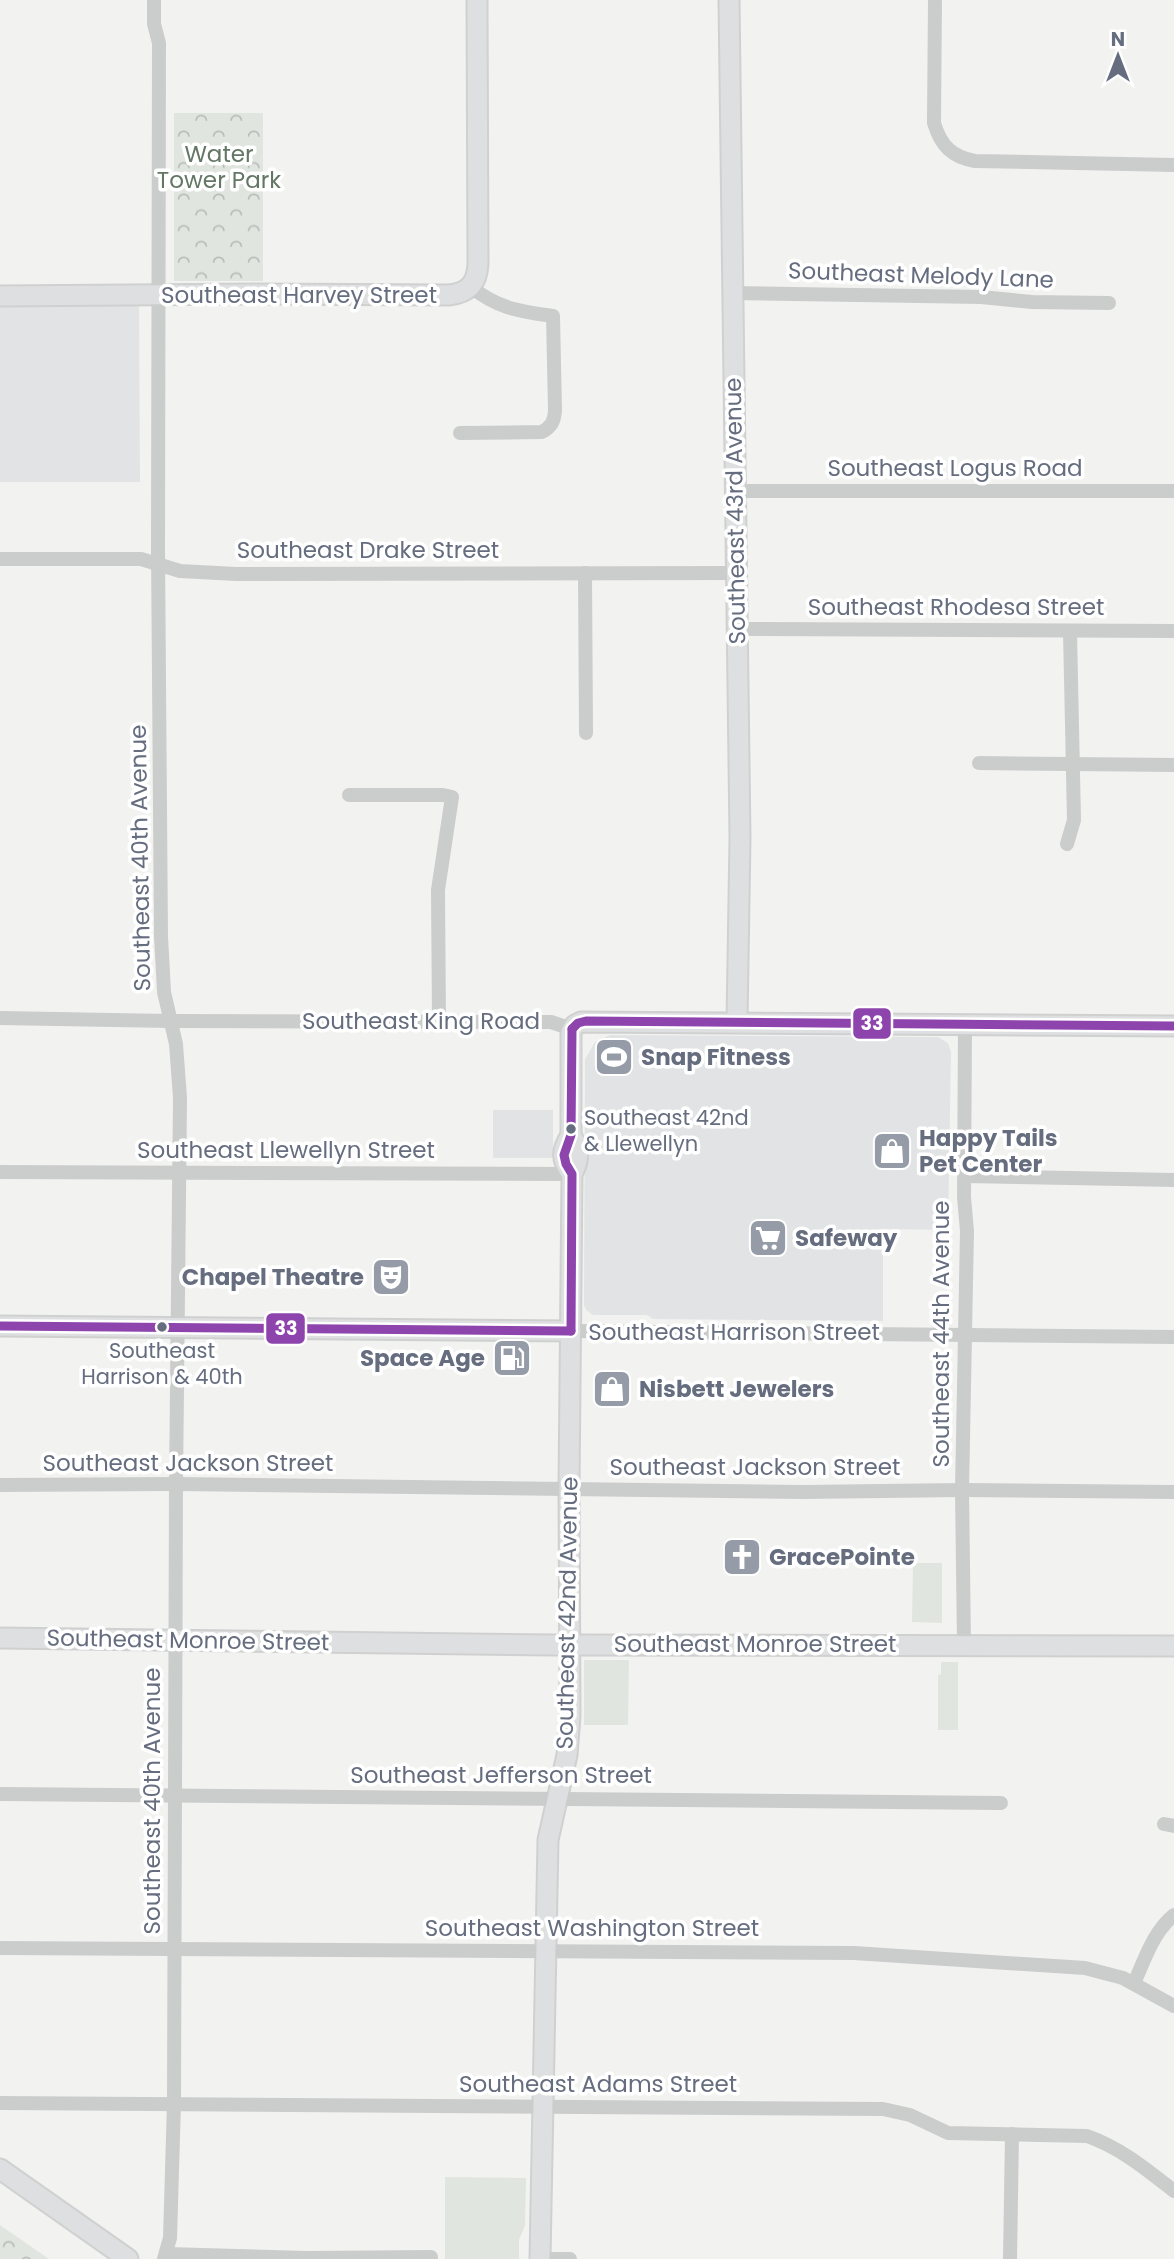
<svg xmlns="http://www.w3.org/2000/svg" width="1174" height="2259" viewBox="0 0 1174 2259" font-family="Poppins,sans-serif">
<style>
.built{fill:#e2e3e4}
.green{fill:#e1e5df}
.forest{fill:url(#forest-crowns)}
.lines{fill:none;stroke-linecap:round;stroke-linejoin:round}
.secondary-casing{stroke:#d0d0d0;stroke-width:23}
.street{stroke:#cbcccc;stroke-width:14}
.secondary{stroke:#dedfe0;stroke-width:19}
.bus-1-casing{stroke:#fff;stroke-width:14}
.bus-1{stroke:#8e44ad;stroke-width:9}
.bus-dot{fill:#656d7f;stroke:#fff;stroke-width:2.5}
.labels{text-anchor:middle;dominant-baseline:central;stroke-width:7;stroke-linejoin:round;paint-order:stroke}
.bus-label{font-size:21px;fill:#656d7f;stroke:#fff;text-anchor:start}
.park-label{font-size:23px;fill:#637764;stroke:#fff}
.street-label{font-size:23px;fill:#656d7f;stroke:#fff}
.poi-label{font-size:23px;font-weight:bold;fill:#656d7f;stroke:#fff;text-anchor:start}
.line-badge{stroke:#fff;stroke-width:2.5}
.badge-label{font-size:19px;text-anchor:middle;font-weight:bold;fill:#fff}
</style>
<defs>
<pattern id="forest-crowns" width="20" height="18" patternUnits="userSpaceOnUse" patternTransform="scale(1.75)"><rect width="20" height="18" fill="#e1e5df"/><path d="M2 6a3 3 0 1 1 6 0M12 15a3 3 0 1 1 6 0" fill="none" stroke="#babeba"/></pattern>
</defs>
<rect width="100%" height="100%" fill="#f2f3f1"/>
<g class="built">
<polygon points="0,304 139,304 140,482 0,482"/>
<polygon points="610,1035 938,1037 948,1043 951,1052 948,1230 883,1229 883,1321 653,1319 647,1315 593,1315 586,1310 584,1305 585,1059 595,1042"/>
<rect x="493" y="1110" width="60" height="48"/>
</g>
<g class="green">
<polygon points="913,1563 942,1563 942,1623 912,1622"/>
<polygon points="584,1660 629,1660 628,1725 584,1725"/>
<polygon points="941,1662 958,1662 958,1730 938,1730 938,1675 941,1674"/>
<polygon points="445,2177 526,2178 525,2226 519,2240 519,2259 445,2259"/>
</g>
<g class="forest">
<rect x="174" y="113" width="89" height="168"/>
<polygon points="0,2225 49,2259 0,2259"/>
</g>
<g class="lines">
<g class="secondary-casing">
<g id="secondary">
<polyline points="729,0 740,838 737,1022"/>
<path d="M0,296L253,294L449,295C468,293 477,284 478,264L477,0"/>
<path d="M572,1174C561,1160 561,1151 571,1135V1032L575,1025L581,1022L1174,1026"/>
<polyline points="0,1326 571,1331"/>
<polyline points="0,1638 553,1645 1174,1646"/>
<polyline points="0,2169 128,2259"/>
<path d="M540,2259L548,1840L567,1755L570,1716L569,1488L572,1174C580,1160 579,1149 571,1135"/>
</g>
</g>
<g class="street">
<polyline points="154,0 154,24 159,43 158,549 161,936 164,992 176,1044 180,1098 176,1484 174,2103 170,2238 164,2259"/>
<path d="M935,0L934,123C941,146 952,157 975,161L1174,165"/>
<polyline points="732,293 981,297 1032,302 1109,303"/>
<path d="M460,433L542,432C551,427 554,422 555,411L553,316C519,311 499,309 471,287"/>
<polyline points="736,491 1174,491"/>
<polyline points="0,559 141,559 180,571 236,574 737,573"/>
<polyline points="585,573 586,733"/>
<polyline points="737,629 1174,631"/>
<polyline points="979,763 1174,765"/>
<polyline points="349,795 443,795 452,797 438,890 439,1021"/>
<polyline points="1067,844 1074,820 1070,631"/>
<polyline points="0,1018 170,1021 551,1022 572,1029"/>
<polyline points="0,1172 572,1174"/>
<polyline points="964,1176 1174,1180"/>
<polyline points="571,1331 1174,1337"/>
<polyline points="0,1485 176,1484 803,1492 962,1490 1174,1492"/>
<polyline points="964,1645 962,1490 967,1231 964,1197 965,1024"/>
<polyline points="0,1794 1001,1803"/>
<polyline points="1164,1824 1174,1826"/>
<polyline points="0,1948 854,1953 1085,1968 1123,1978 1174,2006"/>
<path d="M1134,1983C1145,1959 1153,1932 1174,1915"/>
<path d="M0,2103L883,2109L910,2115L948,2133L1087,2136C1121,2148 1146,2169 1174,2191"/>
<polyline points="167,2254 307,2258 431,2257"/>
<polyline points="540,2259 570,2259"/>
<polyline points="1010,2259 1012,2134"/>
</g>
<use href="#secondary" class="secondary"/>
<g class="bus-1-casing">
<g id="bus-1">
<polyline points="572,1029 578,1023 586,1021 1174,1026"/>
<polyline points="0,1326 571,1331"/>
<polyline points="571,1331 572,1174 566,1164 564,1155 571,1135 572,1029"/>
</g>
</g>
<use href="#bus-1" class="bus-1"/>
</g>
<defs>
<g id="stadium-square" transform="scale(2.0125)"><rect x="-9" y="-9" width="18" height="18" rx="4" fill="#969ca7" stroke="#fff"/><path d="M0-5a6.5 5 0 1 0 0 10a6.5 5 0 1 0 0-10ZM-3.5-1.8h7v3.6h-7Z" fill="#fff"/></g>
<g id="shop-square" transform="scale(2.0125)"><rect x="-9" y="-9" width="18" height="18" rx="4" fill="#969ca7" stroke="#fff"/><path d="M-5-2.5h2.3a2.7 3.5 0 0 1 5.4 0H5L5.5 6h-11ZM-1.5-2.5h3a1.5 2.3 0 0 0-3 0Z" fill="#fff"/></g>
<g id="supermarket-square" transform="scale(2.0125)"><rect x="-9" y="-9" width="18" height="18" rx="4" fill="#969ca7" stroke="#fff"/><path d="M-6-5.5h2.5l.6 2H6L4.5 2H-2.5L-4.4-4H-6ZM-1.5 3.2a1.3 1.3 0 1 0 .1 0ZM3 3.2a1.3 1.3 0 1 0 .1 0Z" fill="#fff"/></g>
<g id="theatre-square" transform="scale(2.0125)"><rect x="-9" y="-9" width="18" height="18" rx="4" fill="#969ca7" stroke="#fff"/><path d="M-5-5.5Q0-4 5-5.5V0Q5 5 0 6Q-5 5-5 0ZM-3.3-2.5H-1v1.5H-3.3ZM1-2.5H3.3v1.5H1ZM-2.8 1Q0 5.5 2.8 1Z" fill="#fff"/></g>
<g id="fuel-square" transform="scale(2.0125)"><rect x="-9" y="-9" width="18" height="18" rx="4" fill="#969ca7" stroke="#fff"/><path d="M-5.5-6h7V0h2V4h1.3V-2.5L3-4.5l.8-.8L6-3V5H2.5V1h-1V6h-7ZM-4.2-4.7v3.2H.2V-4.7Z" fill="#fff"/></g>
<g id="church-square" transform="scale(2.0125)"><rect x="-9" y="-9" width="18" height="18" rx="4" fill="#969ca7" stroke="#fff"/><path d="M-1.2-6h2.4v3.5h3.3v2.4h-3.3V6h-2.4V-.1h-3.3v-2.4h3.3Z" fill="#fff"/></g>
</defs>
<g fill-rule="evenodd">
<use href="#stadium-square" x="614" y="1057"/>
<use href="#shop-square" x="892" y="1151"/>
<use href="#supermarket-square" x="768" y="1238"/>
<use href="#theatre-square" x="391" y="1277"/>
<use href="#fuel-square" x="512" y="1358"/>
<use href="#shop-square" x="612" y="1389"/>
<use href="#church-square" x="742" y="1557"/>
</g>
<g class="bus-dot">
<circle cx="571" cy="1129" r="6"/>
<circle cx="162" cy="1327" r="6"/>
</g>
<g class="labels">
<g class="bus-label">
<text x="584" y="1117">Southeast 42nd<tspan x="584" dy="26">&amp; Llewellyn</tspan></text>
<text x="162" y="1350" text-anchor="middle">Southeast<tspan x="162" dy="26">Harrison &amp; 40th</tspan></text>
</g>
<g class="park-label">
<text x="219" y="154">Water<tspan x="219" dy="26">Tower Park</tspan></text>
</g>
<g class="street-label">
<text transform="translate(921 275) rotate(2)">Southeast Melody Lane</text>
<text x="299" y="295">Southeast Harvey Street</text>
<text x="955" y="468">Southeast Logus Road</text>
<text transform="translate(735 511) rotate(-91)">Southeast 43rd Avenue</text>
<text x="368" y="550">Southeast Drake Street</text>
<text x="956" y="607">Southeast Rhodesa Street</text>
<text transform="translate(140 858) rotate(-91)">Southeast 40th Avenue</text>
<text x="421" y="1021">Southeast King Road</text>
<text x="286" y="1150">Southeast Llewellyn Street</text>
<text x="734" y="1332">Southeast Harrison Street</text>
<text transform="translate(941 1334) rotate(-90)">Southeast 44th Avenue</text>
<text x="188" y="1463">Southeast Jackson Street</text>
<text x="755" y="1467">Southeast Jackson Street</text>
<text transform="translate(567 1613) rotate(-89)">Southeast 42nd Avenue</text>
<text transform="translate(188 1640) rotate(1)">Southeast Monroe Street</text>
<text x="755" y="1644">Southeast Monroe Street</text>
<text x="501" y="1775">Southeast Jefferson Street</text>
<text transform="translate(152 1801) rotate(-90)">Southeast 40th Avenue</text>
<text x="592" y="1928">Southeast Washington Street</text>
<text x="598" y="2084">Southeast Adams Street</text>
</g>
<g class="poi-label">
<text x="641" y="1057">Snap Fitness</text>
<text x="919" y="1138">Happy Tails<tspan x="919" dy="26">Pet Center</tspan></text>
<text x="795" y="1238">Safeway</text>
<text x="364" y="1277" text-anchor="end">Chapel Theatre</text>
<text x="485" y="1358" text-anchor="end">Space Age</text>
<text x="639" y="1389">Nisbett Jewelers</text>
<text x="769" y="1557">GracePointe</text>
</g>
</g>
<g class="line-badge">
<rect x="852" y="1007" width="40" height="33" rx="7" fill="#8e44ad"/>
<rect x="265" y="1312" width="41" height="33" rx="7" fill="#8e44ad"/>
</g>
<g class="badge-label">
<text x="872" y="1030">33</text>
<text x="286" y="1335">33</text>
</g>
<g transform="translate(1118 56)" stroke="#ffffff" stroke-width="5" paint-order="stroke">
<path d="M0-5L12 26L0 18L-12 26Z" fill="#656d7f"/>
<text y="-10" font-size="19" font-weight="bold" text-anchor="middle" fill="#656d7f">N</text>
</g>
</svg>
